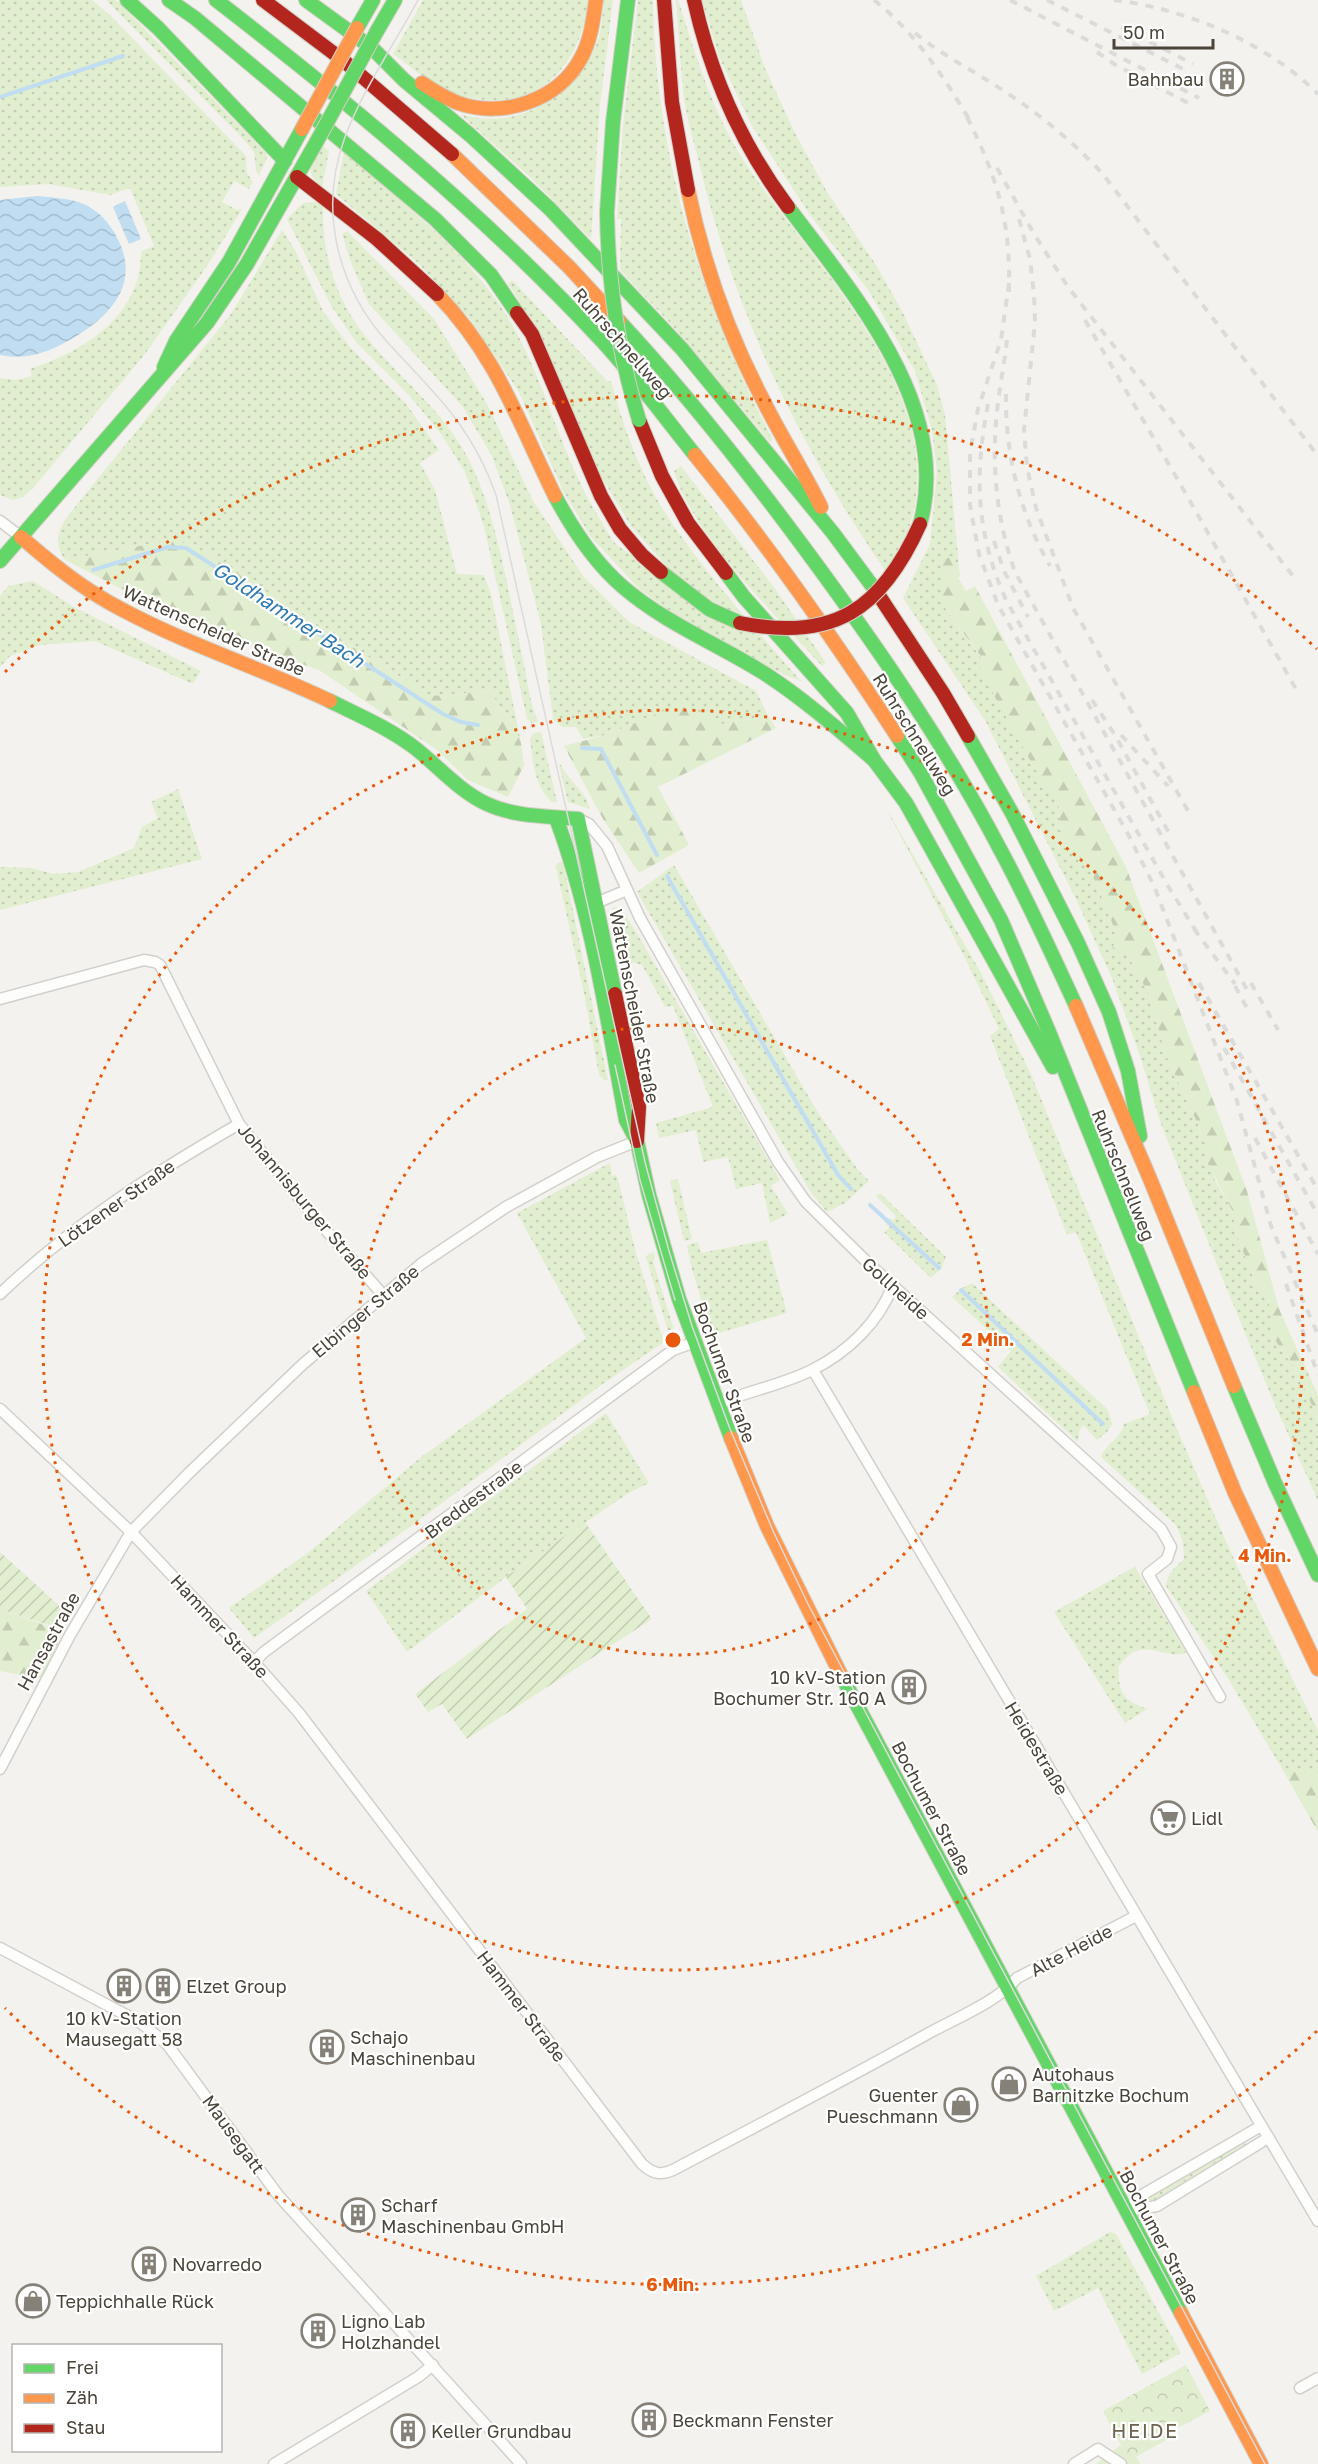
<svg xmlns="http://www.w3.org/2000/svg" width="1318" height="2464" viewBox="0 0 1318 2464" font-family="'Golos Text',sans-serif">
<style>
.grass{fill:url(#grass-dots)}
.forest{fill:url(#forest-firs)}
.park{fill:url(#park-crowns)}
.garden{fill:url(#garden-furrows)}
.water{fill:url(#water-waves)}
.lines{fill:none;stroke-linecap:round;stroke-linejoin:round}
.stream{stroke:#c0ddf1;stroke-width:4}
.street-casing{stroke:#d2d0cb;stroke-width:13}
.fast-casing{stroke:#d3cfc5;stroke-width:16}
.slow-casing{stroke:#d3cfc5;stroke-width:16}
.jam-casing{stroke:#d3cfc5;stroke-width:16}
.street{stroke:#fdfdfc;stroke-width:10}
.fast{stroke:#63d668;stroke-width:14}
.slow{stroke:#ff974d;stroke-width:14}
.jam{stroke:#b3261e;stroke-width:14}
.tram{stroke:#dbdbda;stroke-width:1.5}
.rail{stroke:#dbdbda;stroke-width:4;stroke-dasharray:8 8;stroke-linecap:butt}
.fast-bridge-casing{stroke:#d3cfc5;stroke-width:16;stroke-linecap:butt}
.slow-bridge-casing{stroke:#d3cfc5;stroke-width:16;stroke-linecap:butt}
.jam-bridge-casing{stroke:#d3cfc5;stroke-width:16;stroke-linecap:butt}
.fast-bridge{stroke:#63d668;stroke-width:14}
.slow-bridge{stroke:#ff974d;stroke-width:14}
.jam-bridge{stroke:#b3261e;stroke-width:14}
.ring{fill:none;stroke:#e8590c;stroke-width:3;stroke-dasharray:3 6}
.labels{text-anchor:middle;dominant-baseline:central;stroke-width:4.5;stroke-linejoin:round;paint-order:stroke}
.poi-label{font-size:18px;fill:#4b4439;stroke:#fff;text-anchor:start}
.street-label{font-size:18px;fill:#4b4439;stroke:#fff}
.water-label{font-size:20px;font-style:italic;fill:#2e7ab2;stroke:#fff}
.neighbourhood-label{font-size:20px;letter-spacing:1.5px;fill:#6e6250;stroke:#fff}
.centre{fill:#e8590c;stroke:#fff;stroke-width:3}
.ring-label{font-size:18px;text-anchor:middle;font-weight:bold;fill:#e8590c;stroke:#fff;stroke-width:4.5;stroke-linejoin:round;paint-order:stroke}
</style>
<defs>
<pattern id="grass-dots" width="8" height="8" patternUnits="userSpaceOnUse" patternTransform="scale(1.5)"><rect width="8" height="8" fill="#e1eecf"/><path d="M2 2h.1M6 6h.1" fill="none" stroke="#c3cdb2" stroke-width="1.8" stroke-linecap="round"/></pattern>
<pattern id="forest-firs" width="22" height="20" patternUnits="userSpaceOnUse" patternTransform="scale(1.5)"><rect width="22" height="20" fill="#e1eecf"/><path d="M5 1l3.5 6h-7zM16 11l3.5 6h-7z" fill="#c3cdb2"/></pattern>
<pattern id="park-crowns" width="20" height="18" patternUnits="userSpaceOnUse" patternTransform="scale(1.5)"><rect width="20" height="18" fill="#e1eecf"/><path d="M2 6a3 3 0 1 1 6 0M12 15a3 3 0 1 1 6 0" fill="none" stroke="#c3cdb2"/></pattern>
<pattern id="garden-furrows" width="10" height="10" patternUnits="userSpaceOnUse" patternTransform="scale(1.5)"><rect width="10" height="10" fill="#e1eecf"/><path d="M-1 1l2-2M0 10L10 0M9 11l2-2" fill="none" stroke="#c3cdb2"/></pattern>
<pattern id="water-waves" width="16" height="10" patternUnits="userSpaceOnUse" patternTransform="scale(1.5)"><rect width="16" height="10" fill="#c0ddf1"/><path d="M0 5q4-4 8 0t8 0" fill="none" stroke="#a6bfcf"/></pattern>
</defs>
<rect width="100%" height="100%" fill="#f4f2ee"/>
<g class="grass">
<path d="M0,0H92L111,16L246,156L247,173L253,182L249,189L234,181L222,202L237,210L242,209L209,263L145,354L34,487L23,497L13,500L0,495V378L16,380L32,376L30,369C74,354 119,330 136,284C140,274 140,262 142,251L154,246L130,188L110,195L49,184L0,187Z"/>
<polygon points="106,0 115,0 121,5 266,153 267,158 259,176 256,170 254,152 244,140"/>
<path d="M423,0H588C582,61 543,109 477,99C468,97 457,97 450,94C433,86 409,65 393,54Z"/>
<path d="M604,0H613L600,105L591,239L529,176L460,114C516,131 569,100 594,50C602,35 602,16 604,0Z"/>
<path d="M638,0H653C655,154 701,305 773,440L770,442L671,324L620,270L621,219H617L623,125Z"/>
<path d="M676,0H678C697,58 712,112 746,164C813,267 959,400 906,536C901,549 893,560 886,572C799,445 734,312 699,162C694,143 688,123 685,104C680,70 679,34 676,0Z"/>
<polygon points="702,0 741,0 766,71 796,135 827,192 876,265 902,311 937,385 945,415 959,568 955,569 943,605 982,659 1045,787 1058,799 1061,832 1086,859 1118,937 1113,948 1126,952 1149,994 1165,1053 1208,1146 1214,1178 1232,1210 1237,1235 1254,1280 1268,1300 1271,1312 1271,1334 1297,1372 1318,1419 1318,1501 1275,1405 1224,1282 1161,1124 1139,1053 1112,978 1076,899 986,722 903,598 930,544 937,472 932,430 915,371 869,291 810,215 752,126 720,59"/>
<path d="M322,145L329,151L322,188C303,169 311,166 322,145Z"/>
<path d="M344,152C402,203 465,250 507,316C546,380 560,455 600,519C605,527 610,539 617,545C631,557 660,569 677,578L630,525L601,476L539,333L508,283L513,281L608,382L611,381C623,426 640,473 665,513C705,573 753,627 801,681L787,676L695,629L639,589L591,537L563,491L519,392L470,319L418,263L336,194Z"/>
<path d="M314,202L323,206C322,253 335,299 366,337C401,380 448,414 472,466C499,525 508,592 522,655C527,677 529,701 538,722L532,723L527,719L484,526L465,472L441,434L408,394L356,342L332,307L287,219L303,203Z"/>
<path d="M282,230L295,250L323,311L349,346L406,404L439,450L420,463L435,490L457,574L484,575L491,594L521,743L512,721L496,704L494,691L430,696L193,545L171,540L65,560C54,544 57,532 67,517L231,314Z"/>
<polygon points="347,231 434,319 487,404 533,501 584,577 629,622 756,691 768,716 722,724 683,704 606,735 583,739 576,727 562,727 553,719 541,624 510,505 492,456 463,407 369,304 350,260 342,234"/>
<path d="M681,466L776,590L826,663L822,666C777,616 692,535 674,471Z"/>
<polygon points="33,581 74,607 201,671 193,684 95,641 40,645 10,656 0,667 0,596 8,586"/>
<path d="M541,732L557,802H552C534,787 533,761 530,739L534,733Z"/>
<path d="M561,765C568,781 587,792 590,809L568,802L559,765Z"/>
<polygon points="178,789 202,859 0,910 0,867 32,868 53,874 78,872 134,848 142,827 158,818 151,802"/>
<path d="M882,801L981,973L1030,1072L1176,1427L1236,1564L1318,1731V1772H1284L1229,1680L1166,1586C1167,1574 1175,1567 1184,1559L1183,1542L1176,1525L1101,1457C1106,1443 1121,1439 1124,1424L1150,1414L1076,1232L1067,1235L990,1036L999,1029L964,956Z"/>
<polygon points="563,862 608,1080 604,1080 599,1075 584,993 556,867 557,863"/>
<polygon points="674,865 817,1111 858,1170 869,1181 845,1203 827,1212 810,1191 637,892"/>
<polygon points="617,907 623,911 642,942 780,1180 771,1186 788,1214 770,1223 762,1183 736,1189 728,1157 703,1162 696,1130 659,1138 656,1123 713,1107 673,1006 665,1007 642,965 623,960 612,908"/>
<polygon points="610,1163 612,1176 617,1175 636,1253 664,1342 604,1383 411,1526 254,1638 229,1608 309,1552 420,1458 586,1338 517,1213"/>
<polygon points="678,1179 692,1239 684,1241 670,1181"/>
<polygon points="878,1194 881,1194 946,1257 941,1269 931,1278 884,1232 889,1228 885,1222 889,1218 894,1220 896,1216 876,1196"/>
<polygon points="767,1240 787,1313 712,1335 691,1266 687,1245 698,1242 701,1253"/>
<polygon points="654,1252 655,1257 653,1261 674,1330 674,1336 670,1338 646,1257 648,1254"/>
<polygon points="972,1283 1108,1410 1112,1424 1108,1431 1097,1440 1083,1425 1079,1432 1078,1442 998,1367 1011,1351 952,1297 962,1288"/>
<polygon points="606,1413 649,1483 627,1494 510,1574 407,1652 366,1591"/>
<path d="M1136,1566V1569L1186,1652C1171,1661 1152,1642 1132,1653C1127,1656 1122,1663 1118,1667C1119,1694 1123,1700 1147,1709L1125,1723L1054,1612Z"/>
<polygon points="1245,2142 1247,2146 1211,2165 1150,2203 1148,2199"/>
<polygon points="1110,2232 1116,2234 1181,2353 1142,2374 1098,2288 1054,2311 1036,2276"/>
</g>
<g class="forest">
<polygon points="171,540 193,545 430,696 494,691 496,704 512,721 521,743 524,765 508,797 468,780 437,750 319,670 200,629 65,560"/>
<polygon points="949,557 955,568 959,568 960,576 958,578 966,591 975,586 1126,867 1247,1191 1279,1309 1318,1395 1318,1419 1297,1372 1271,1334 1271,1312 1268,1300 1254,1280 1237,1235 1232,1210 1206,1160 1208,1146 1165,1053 1149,994 1126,952 1121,953 1112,948 1118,937 1086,859 1073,857 1061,832 1058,800 1045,787 980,670 982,658 943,605 942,562"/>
<polygon points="683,703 722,724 768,716 776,728 658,787 689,845 639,873 603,819 564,746 606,735"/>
<polygon points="0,1609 61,1631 47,1680 0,1671"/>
<polygon points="1284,1772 1318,1772 1318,1832"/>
</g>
<polygon class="park" points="1186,2365 1210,2411 1166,2434 1168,2439 1136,2457 1140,2464 1096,2464 1121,2445 1103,2411"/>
<g class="garden">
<polygon points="585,1522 652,1619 467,1739 442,1704 428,1712 415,1694 527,1609 506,1577"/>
<polygon points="0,1552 65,1611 57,1628 0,1609"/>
</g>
<g class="water">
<path d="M37,196C55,198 79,198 94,210C107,219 115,232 121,246C139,291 102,323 66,342C44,354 24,360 0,355V200Z"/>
<polygon points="125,201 141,239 129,244 113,207"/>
</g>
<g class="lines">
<g class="stream">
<polyline points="0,97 123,56"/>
<polyline points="93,570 168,547 186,548 443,714 461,722 478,725"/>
<polyline points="582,748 601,749 657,855"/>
<polyline points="667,876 838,1175 851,1189"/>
<polyline points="870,1205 939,1268"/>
<polyline points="961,1290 1103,1424"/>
</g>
<g class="street-casing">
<g id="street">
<polyline points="0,521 21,537"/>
<polyline points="578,819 589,824 607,846 640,918 778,1162 806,1202 868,1263 1161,1529 1171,1547 1167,1559 1148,1574 1220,1697"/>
<polyline points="596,903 627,890"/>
<polyline points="0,999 144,960 155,962 160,965 239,1124 311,1213 383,1295"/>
<path d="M0,1294C72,1225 154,1173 239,1124"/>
<polyline points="813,1370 1318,2221"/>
<path d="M717,1404C748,1391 782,1385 812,1370C848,1352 879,1322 893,1285"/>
<path d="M0,1409L131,1532L254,1662L299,1713L642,2164C653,2174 661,2176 675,2169C760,2124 845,2080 929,2033C956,2018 997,2002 1017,1978L1136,1916"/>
<polyline points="254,1662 264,1652 673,1350 695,1342"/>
<polyline points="0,1769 70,1635 131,1532 189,1473 303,1364 421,1264 506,1207 597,1157 637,1141"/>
<polyline points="0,1948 141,2023 167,2044 278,2195 521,2464"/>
<polyline points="1126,2211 1157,2206 1268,2138"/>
<polyline points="1126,2211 1142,2195 1261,2126"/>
<polyline points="1300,2388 1318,2378"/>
<polyline points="274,2464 418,2377 433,2365"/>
<polyline points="1074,2464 1098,2449 1121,2464"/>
</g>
</g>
<g class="fast-casing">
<g id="fast">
<polyline points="127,0 158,28 285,161"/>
<polyline points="169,0 195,18 435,219 491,275 517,313"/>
<path d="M216,0C352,105 486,216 603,342C636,378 665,418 695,455"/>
<polyline points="306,0 372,48 404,80 470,135 550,209 682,349 833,533 876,591"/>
<polyline points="357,28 373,0"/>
<polyline points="377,31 395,0"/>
<path d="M788,207C852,292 953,408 920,524"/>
<polyline points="607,212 613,122 628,0"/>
<path d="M619,321C687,394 749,473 808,553C878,648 946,746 1001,851C1028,901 1052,954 1076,1006"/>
<polyline points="164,367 176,341 229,262 302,129"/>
<path d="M555,496C573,530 594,562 623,587C666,624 720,645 767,675C805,700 839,730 874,760"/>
<polyline points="0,561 207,323 247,264 317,141"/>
<polyline points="661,572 709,609 740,623"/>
<polyline points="726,573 744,597 847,713 874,760 906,803 1053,1067"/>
<path d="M330,701C358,715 389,728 415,748C438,766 459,791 487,804C515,817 548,816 578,819L615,994"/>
<polyline points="897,736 920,772 1001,920 1049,1032 1194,1392"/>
<polyline points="968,736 1012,813 1078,943 1109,1012 1128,1071 1140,1136"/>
<path d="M556,818C592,914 607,1019 626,1120L637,1141L649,1195L679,1299L731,1438"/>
<polyline points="1234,1386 1275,1483 1318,1575"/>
<polyline points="841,1675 1181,2313"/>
</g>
</g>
<g class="slow-casing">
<g id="slow">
<path d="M422,83C434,91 445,98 458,103C503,119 559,100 581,58C591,40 593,20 596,0"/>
<polyline points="452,154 569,267 619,321"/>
<path d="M688,190C703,262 728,333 762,398C780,435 803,470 821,507"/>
<path d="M437,294C497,356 518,421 555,496"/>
<path d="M695,455C768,545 834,639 897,736"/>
<path d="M21,537C52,564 84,590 121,609C188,645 261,668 330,701"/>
<polyline points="1076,1006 1150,1179 1234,1386"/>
<polyline points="1194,1392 1235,1493 1318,1669"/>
<polyline points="731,1438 767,1526 841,1675"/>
<polyline points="1181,2313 1261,2464"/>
</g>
</g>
<g class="jam-casing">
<g id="jam">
<polyline points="263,0 344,61 452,154"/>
<polyline points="664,0 672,102 688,190"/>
<path d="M694,0C711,77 741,144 788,207"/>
<polyline points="297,177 377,239 437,294"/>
<polyline points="517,313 532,334 601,496 620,529 642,555 661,572"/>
<polyline points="639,420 662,476 688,523 726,573"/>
<polyline points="876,591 943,693 968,736"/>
<polyline points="615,994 639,1107 637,1141"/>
</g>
</g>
<use href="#street" class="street"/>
<use href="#fast" class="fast"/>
<use href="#slow" class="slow"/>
<use href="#jam" class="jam"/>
<g class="tram">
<path d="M418,0C394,45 363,89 345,137C318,210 337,287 389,344C437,396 471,425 496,495L645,1162L669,1251L692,1326L730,1429L774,1533L808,1604L1265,2464"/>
<polyline points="615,1065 640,1180 675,1300"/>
</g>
<g class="rail">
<path d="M874,0C916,33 945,79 972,124"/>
<polyline points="1010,0 1199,98"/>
<polyline points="1047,0 1189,72"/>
<path d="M1114,0C1186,9 1266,42 1318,94"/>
<polyline points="1121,27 1193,64"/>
<path d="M915,33C945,57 976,72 1007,93C1042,116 1074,143 1102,173L1318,456"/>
<polyline points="1097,52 1114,64 1188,103"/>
<path d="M967,117C998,179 1011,223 1009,292"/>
<polyline points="997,168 1034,234 1068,287 1293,576"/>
<polyline points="1019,219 1030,259 1034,294 1035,322 1024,430 1027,467 1036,508 1073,608 1188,811"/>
<polyline points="1009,283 1001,340 978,409 970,453 970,505 979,554 998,605 1128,834 1154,886 1237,1101 1271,1226 1318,1335"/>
<polyline points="1085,320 1186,494 1297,691"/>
<path d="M1007,340C1004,367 998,395 996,422C992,474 998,524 1015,572L1250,995"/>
<path d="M1006,394C1005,454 1020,514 1050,566"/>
<path d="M988,404C974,477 976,532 1006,600L1168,886L1199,936"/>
<polyline points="994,541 1004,571 1028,617"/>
<polyline points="1092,700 1115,735 1169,833"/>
<polyline points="1121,735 1168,786"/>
<polyline points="1194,929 1235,984"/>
<polyline points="1199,983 1318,1190"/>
<polyline points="1251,983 1278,1030"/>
<polyline points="1235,986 1247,1008"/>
<polyline points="1224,1048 1318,1215"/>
<polyline points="1255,1138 1318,1254"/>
<polyline points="1286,1284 1318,1375"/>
</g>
<g class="fast-bridge-casing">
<g id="fast-bridge">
<polyline points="317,141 377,31"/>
<path d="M607,212C608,284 618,352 639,420"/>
</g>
</g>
<g class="slow-bridge-casing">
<polyline id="slow-bridge" points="302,129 357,28"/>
</g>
<g class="jam-bridge-casing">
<path id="jam-bridge" d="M740,623C834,642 882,609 920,524"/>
</g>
<use href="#fast-bridge" class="fast-bridge"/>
<use href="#slow-bridge" class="slow-bridge"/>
<use href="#jam-bridge" class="jam-bridge"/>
</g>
<g class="ring">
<circle cx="673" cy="1340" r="315"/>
<circle cx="673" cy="1340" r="630"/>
<path d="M1317 2031A945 945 0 0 1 5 2008M5 672A945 945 0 0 1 1317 649"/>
</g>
<defs>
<g id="building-ring" transform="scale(1.725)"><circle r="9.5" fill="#fff" stroke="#868178" stroke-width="1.5"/><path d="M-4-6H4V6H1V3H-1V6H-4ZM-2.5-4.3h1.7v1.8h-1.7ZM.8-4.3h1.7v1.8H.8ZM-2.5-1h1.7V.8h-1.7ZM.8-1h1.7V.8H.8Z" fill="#868178"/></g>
<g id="supermarket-ring" transform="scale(1.725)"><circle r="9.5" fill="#fff" stroke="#868178" stroke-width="1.5"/><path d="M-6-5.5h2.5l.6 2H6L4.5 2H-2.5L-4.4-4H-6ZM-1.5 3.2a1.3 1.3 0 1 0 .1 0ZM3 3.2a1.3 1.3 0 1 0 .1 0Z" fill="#868178"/></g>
<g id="shop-ring" transform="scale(1.725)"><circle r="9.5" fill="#fff" stroke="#868178" stroke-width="1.5"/><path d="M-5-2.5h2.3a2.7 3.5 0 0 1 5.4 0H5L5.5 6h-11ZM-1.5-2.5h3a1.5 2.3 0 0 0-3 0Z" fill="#868178"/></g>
</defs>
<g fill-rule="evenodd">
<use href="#building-ring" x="1227" y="79"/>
<use href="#building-ring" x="909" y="1687"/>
<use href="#supermarket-ring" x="1168" y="1818"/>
<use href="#building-ring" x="124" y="1986"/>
<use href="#building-ring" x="163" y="1986"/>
<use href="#building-ring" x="327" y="2047"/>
<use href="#shop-ring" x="1009" y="2084"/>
<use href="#shop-ring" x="961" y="2105"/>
<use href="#building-ring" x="358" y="2215"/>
<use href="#building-ring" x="149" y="2264"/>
<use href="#shop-ring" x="33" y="2301"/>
<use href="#building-ring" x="318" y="2331"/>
<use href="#building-ring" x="649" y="2420"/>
<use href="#building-ring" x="408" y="2431"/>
</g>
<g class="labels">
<g class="poi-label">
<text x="1204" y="79" text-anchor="end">Bahnbau</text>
<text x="886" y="1677" text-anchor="end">10 kV-Station<tspan x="886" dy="21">Bochumer Str. 160 A</tspan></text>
<text x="1191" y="1818">Lidl</text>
<text x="186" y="1986">Elzet Group</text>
<text x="124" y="2018" text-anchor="middle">10 kV-Station<tspan x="124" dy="21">Mausegatt 58</tspan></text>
<text x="350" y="2037">Schajo<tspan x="350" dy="21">Maschinenbau</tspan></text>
<text x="1032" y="2074">Autohaus<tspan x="1032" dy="21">Barnitzke Bochum</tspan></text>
<text x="938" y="2095" text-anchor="end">Guenter<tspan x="938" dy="21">Pueschmann</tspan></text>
<text x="381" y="2205">Scharf<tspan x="381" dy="21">Maschinenbau GmbH</tspan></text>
<text x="172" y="2264">Novarredo</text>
<text x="56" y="2301">Teppichhalle Rück</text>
<text x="341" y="2321">Ligno Lab<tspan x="341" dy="21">Holzhandel</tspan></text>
<text x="672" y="2420">Beckmann Fenster</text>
<text x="431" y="2431">Keller Grundbau</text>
</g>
<g class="street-label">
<text transform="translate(623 343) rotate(49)">Ruhrschnellweg</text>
<text transform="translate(214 630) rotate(24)">Wattenscheider Straße</text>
<text transform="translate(915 734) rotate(58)">Ruhrschnellweg</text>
<text transform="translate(635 1006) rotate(79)">Wattenscheider Straße</text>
<text transform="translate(1124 1175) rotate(68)">Ruhrschnellweg</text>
<text transform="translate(305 1201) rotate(50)">Johannisburger Straße</text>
<text transform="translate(116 1203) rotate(-35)">Lötzener Straße</text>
<text transform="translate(896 1288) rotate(42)">Gollheide</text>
<text transform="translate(365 1311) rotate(-40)">Elbinger Straße</text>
<text transform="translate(725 1372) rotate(70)">Bochumer Straße</text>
<text transform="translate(473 1499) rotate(-37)">Breddestraße</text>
<text transform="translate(220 1626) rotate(47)">Hammer Straße</text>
<text transform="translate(48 1641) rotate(-61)">Hansastraße</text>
<text transform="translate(1037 1748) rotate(59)">Heidestraße</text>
<text transform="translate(932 1808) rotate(62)">Bochumer Straße</text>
<text transform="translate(1071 1950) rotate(-28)">Alte Heide</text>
<text transform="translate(522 2006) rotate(53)">Hammer Straße</text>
<text transform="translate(234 2134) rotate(54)">Mausegatt</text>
<text transform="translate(1160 2237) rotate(62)">Bochumer Straße</text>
</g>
<g class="water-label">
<text transform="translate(289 614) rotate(33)">Goldhammer Bach</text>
</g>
<g class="neighbourhood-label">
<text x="1145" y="2430">HEIDE</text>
</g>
</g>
<circle cx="673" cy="1340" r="9" class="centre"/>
<g class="ring-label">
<text x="988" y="1346">2 Min.</text>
<text x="1265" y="1562">4 Min.</text>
<text x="673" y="2291">6 Min.</text>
</g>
<rect x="12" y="2344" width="210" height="108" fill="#ffffff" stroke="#b7b4b0" stroke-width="1.5"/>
<rect x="24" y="2364" width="30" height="9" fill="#63d668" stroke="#b7b4b0" stroke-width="1.5"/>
<text x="66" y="2374" font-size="18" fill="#4b4439">Frei</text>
<rect x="24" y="2394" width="30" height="9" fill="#ff974d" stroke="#b7b4b0" stroke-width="1.5"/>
<text x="66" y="2404" font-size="18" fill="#4b4439">Zäh</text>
<rect x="24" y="2424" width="30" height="9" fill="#b3261e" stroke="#b7b4b0" stroke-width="1.5"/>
<text x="66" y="2434" font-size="18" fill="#4b4439">Stau</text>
<path d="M1114 39v9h99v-9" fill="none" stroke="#4b4439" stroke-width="3"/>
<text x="1123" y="39" font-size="18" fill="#4b4439" stroke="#ffffff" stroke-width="4.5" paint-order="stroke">50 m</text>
</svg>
